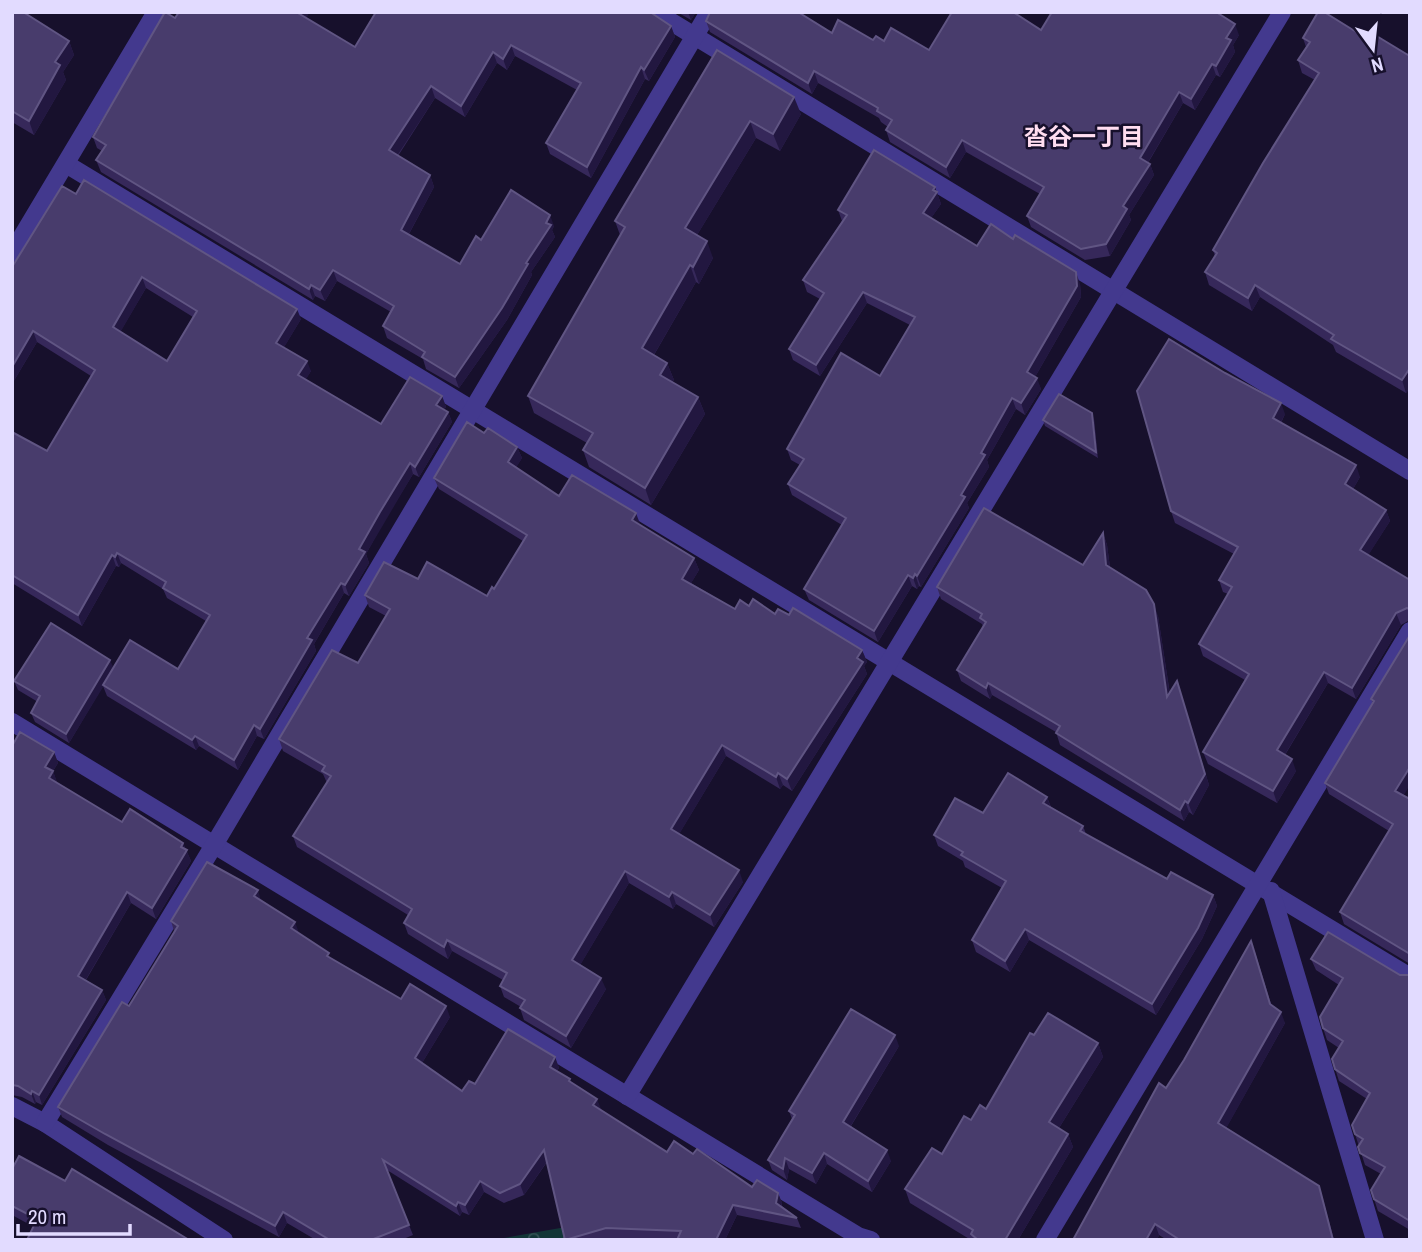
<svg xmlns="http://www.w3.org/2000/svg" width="1422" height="1252" viewBox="0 0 1422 1252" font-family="'Archivo Narrow','Noto Sans JP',sans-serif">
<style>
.forest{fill:url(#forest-crowns)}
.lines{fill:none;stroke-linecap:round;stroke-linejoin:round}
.minor{stroke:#43398e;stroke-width:18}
.wall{fill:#36285a;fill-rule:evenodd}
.shaded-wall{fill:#221740}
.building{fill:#483c6c;stroke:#605583;stroke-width:2;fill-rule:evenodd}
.labels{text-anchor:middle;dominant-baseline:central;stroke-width:5;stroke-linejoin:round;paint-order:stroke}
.neighbourhood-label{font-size:24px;font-weight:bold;fill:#ffddf0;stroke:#17102c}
</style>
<defs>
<pattern id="forest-crowns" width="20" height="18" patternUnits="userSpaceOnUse" patternTransform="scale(1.75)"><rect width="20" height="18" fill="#123537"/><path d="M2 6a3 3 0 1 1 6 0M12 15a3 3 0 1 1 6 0" fill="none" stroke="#345255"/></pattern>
</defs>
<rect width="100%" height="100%" fill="#17102c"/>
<polygon class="forest" points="600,1221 738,1240 493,1240"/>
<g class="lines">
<g class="minor">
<polyline points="655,12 1410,471"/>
<polyline points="66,164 1410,977"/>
<polyline points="12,253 156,12"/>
<polyline points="12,722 858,1236 871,1240"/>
<polyline points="1271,891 1375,1240"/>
<polyline points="627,1096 1282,12"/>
<polyline points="12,1106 45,1123 224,1240"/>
<polyline points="45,1123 214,845 709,12"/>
<polyline points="1045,1240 1410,631"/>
</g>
</g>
<g class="wall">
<polygon points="12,12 69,41 74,55 63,72 66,80 34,135 12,122"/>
<polygon points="179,12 309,12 306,18 355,47 671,26 675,37 649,81 645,79 591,178 550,154 546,143 577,90 515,56 507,70 497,63 465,117 435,98 398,156 430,175 434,187 409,234 460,264 481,240 554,226 552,230 555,237 531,272 532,275 507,320 459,388 426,369 423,359 387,338 383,326 391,312 337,281 325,301 315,296 313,300 101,172 96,160 102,151 97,148 93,137"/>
<polygon points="677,12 696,12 691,20"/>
<polygon points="706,21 832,33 884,41 929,50 1041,30 1239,35 1233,45 1235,52 1220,77 1216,75 1195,110 1183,103 1148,163 1150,164 1154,175 1129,215 1131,220 1110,256 1085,260 1031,227 1027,216 1040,194 966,152 950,178 890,142 886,130 888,127 881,122 879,118 818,83 812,94 710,32"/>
<polygon points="1303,38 1366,38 1408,55 1410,53 1410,388 1406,393 1336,352 1333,345 1260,297 1252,311 1209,285 1205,272 1215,256 1213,250 1315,80 1302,73 1298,60 1306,47"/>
<polygon points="717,50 801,114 780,151 756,138 697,235 713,258 699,284 696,282 654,355 667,363 674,380 672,382 698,397 705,414 651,505 589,467 583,450 587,443 534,413 528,396 620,235 615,221"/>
<path d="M62,186L301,319L284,347L311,371L305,380L381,424L442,396L446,407L444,409L448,412L452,422L419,477L413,474L383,523L366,554L369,563L349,596L344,593L314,644L316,651L264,739L257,736L238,770L199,746L196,750L107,696L103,686L69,743L35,722L31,713L38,702L18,690L14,681L113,668L178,669L206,621L167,598L163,589L121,563L119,567L116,566L82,626L12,583V432L47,451L91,376L37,342L12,384V267ZM146,288L193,317L167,361L120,332Z"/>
<polygon points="935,187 941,204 931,218 977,246 1080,284 1081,297 1035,377 1041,389 1025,415 1016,409 987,460 989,467 967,503 969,508 921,587 919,586 917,589 912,586 878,642 809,600 804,589 842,525 792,495 788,484 800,465 791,460 787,449 880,376 910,325 867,303 820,376 793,360 789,349 820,299 807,292 803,280 842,221 838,210"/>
<polygon points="1285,414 1281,423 1360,477 1353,489 1386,510 1390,521 1368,555 1410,580 1410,620 1401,625 1356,699 1328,683 1285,755 1296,771 1277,803 1208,764 1203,752 1245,680 1203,656 1199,644 1228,594 1223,592 1219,580 1234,554 1175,523 1171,511"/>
<polygon points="1094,419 1098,458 1045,426 1043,420"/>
<polygon points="484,433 517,447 522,458 516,467 559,496 640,525 694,558 699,570 691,583 735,609 749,606 775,614 789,615 862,650 867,662 864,666 867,674 792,791 783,785 780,789 726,756 679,834 743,882 714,927 676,904 673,909 629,883 580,965 606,989 571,1048 524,1020 520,1008 521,1007 504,997 500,986 503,980 452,951 448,959 408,934 404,923 408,915 297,847 293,836 327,783 323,774 283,751 279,739 358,663 386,616 369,607 365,595 418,579 487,596 494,589 523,541 439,489 434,478"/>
<polygon points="1103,533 1107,545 1110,567 1158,616 1170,694 1177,681 1209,785 1193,815 1189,812 1184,821 1060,745 1056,732 992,695 990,699 961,681 957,670 983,627 982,624 941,599 937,587 1083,565"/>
<polygon points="1410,635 1403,796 1410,799 1410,964 1344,924 1340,912 1389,831 1329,794 1325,783 1373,703 1371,699"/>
<polygon points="12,746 54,752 58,763 53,771 57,783 122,822 183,843 191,861 156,919 131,903 86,980 102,990 106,1000 42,1105 36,1102 35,1104 22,1097 12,1095"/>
<polygon points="1047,797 1051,807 1083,826 1086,834 1167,879 1213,895 1217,906 1202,939 1156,1015 1029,940 1010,972 976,952 972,940 1002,888 965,867 963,861 938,846 934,835 983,813"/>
<polygon points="261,901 299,933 331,958 401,999 450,1017 422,1063 462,1091 475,1084 555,1057 559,1068 557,1071 572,1083 597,1099 600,1110 667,1152 693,1154 752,1187 778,1193 782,1203 782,1206 797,1218 801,1228 737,1215 725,1240 610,1239 607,1240 565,1240 547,1162 524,1195 504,1203 484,1192 469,1215 462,1212 460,1216 387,1170 413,1235 401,1240 316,1240 287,1223 279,1237 108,1145 62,1117 58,1107 129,1006 174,931 171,921"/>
<polygon points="1255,952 1271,1004 1285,1023 1226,1128 1319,1186 1334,1240 1167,1240 1159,1235 1157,1240 1073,1240 1166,1088"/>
<polygon points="1311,959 1400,975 1410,975 1410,1230 1378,1211 1374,1199 1381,1174 1365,1165 1355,1134 1367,1099 1339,1081 1332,1059 1339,1048 1327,1040 1323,1028 1339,985 1316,970"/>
<polygon points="1034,1035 1098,1043 1103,1057 1059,1128 1068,1134 1073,1147 1018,1240 971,1240 910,1203 905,1189 942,1154 971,1120 986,1109"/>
<polygon points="899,1046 851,1126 891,1161 872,1192 827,1164 816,1184 789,1169 787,1180 772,1170 768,1160 792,1119 789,1111"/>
<polygon points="12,1169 65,1181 189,1240 34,1227 12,1215"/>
</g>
<g class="shaded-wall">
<polygon points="299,12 309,13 303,24 298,13"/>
<polygon points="688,12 696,12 691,20"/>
<polygon points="1235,24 1239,35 1233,45 1235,52 1220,77 1216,66 1226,38"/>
<polygon points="671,26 675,37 649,81 644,70"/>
<polygon points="69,41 74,55 63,72 66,80 34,135 29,121 55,62"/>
<polygon points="511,45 515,56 507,70 503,59"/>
<polygon points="493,52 497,63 465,117 461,106"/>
<polygon points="1212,64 1216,75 1195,110 1191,99"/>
<polygon points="641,67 645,79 591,178 587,167"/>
<polygon points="814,71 818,83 812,94 808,83"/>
<polygon points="431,86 435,98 393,162 389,150"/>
<polygon points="1179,92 1183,103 1144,169 1140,158"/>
<polygon points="794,97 801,114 780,151 773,134"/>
<polygon points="750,121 756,138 691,245 685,228"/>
<polygon points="962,140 966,152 950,178 946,167"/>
<polygon points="1150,164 1154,175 1129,215 1131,220 1110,256 1106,244 1123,206"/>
<polygon points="430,175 434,187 405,241 401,230"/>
<polygon points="935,187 941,204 927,224 923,213"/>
<polygon points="550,215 554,226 552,230 555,237 531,272 532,275 507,320 459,388 455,377 526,263"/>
<polygon points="707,241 713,258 699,284 693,267"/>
<polygon points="690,265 696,282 648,365 642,348"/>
<polygon points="333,270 337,281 325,301 320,290"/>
<polygon points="1076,272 1080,284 1081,297 1031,384 1027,372"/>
<polygon points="142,277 146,288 117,338 113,327"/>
<polygon points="311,285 315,296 313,300 309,289"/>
<polygon points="1255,285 1260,297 1252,311 1248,298"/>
<polygon points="863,292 867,303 820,376 816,365"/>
<polygon points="297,309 301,319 280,354 276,343"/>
<polygon points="33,331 37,342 12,384 12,367"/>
<polygon points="307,361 311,371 302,386 298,375"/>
<polygon points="667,363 674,380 667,392 660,375"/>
<polygon points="1410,368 1410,388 1406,393 1402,380"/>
<polygon points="1037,378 1041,389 1025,415 1021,403"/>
<polygon points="442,396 446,407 440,415 436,405"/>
<polygon points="698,397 705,414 651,505 645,488"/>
<polygon points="1012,398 1016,409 987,460 989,467 967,503 969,508 921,587 917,576 961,495 981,453"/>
<polygon points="1281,403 1285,414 1277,430 1273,418"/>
<polygon points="448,412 452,422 419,477 415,467"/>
<polygon points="1092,413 1094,419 1098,458 1096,452"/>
<polygon points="517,447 522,458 513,473 508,462"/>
<polygon points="410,463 413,474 366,554 369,563 349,596 345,585 359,549 380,512"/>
<polygon points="1356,465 1360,477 1349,496 1345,484"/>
<polygon points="1386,510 1390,521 1364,562 1360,550"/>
<polygon points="636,513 640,524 632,520"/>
<polygon points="1103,533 1107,545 1111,576 1106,565"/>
<polygon points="117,553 121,563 119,567 115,557"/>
<polygon points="112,555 116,566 82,626 78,615"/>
<polygon points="694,558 699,570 687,590 682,579"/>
<polygon points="915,574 919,586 917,589 913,578"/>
<polygon points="908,575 912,586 878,642 874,631"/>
<polygon points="341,583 344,593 314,644 316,651 264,739 260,729 307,638"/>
<polygon points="1154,604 1158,616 1172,709 1167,697"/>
<polygon points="1396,613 1401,625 1356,699 1352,688"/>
<polygon points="862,650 867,662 864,666 867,674 792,791 787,779"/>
<polygon points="110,660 114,669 69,743 66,734"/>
<polygon points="1324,672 1328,683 1281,761 1277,750"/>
<polygon points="1177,681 1209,785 1193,815 1188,803"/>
<polygon points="988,683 992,695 990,699 986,688"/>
<polygon points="254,725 257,736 238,770 234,760"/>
<polygon points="195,736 199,746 196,750 192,740"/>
<polygon points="722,745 726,756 675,841 671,829"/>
<polygon points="54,752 58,763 49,777 45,767"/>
<polygon points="1292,759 1296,771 1277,803 1273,791"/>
<polygon points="1410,767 1410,785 1399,803 1395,791"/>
<polygon points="53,771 57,782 53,789 49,778"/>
<polygon points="778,773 783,785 780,789 776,777"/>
<polygon points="1047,797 1051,808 1043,803"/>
<polygon points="1185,801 1189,812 1184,821 1180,810"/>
<polygon points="183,843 191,861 156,919 152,908"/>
<polygon points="739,870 743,882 714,927 710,915"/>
<polygon points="625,871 629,883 576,972 572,960"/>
<polygon points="258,890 261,901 254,896"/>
<polygon points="127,892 131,903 82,986 78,976"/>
<polygon points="672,892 676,904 673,909 669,897"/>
<polygon points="1213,895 1217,906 1202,939 1156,1015 1152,1004"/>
<polygon points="295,922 299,933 295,939 291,928"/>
<polygon points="1025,929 1029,940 1010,972 1005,961"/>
<polygon points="447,940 452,951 448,959 444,947"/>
<polygon points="601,978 606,989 571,1048 566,1036"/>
<polygon points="102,990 106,1000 42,1105 39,1095"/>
<polygon points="446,1006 450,1017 419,1068 415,1058"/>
<polygon points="1281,1012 1285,1023 1223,1134 1218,1123"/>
<polygon points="895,1035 899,1046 847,1132 843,1122"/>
<polygon points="1098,1043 1103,1057 1054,1136 1049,1122"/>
<polygon points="555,1057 559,1068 553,1077 550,1067"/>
<polygon points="32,1091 36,1102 35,1104 31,1094"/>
<polygon points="597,1099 601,1109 597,1116 593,1105"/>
<polygon points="1068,1134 1073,1147 1018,1240 1005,1240"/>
<polygon points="544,1150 548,1160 524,1195 520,1184"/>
<polygon points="887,1150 891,1161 872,1192 868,1181"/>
<polygon points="824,1153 827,1164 816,1184 812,1173"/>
<polygon points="785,1158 789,1169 787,1180 783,1169"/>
<polygon points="480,1181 484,1192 469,1215 465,1205"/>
<polygon points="1319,1186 1323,1198 1334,1240 1333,1240"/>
<polygon points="778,1193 782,1203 780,1213 776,1203"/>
<polygon points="458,1202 462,1212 460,1216 456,1206"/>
<polygon points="733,1205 737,1215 725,1240 716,1240"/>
<polygon points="283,1212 287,1223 279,1237 275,1226"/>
<polygon points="1155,1224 1159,1235 1157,1240 1146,1240"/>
</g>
<g class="building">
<polygon points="12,12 23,12 69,41 55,62 60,65 29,121 12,111"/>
<polygon points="165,12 175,18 179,12 299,12 298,13 355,47 376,12 650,12 671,26 644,70 641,67 587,167 546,143 581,83 511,45 503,59 493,52 461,106 431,86 389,150 430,175 401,230 460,264 476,236 481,240 511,190 550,215 546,223 551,225 526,263 528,264 502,308 455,377 422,357 425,352 383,326 394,306 333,270 320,290 311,285 309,289 96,160 106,145 93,137"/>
<polygon points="710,12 798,12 832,33 838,20 873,40 876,36 884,41 891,28 929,50 952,12 1013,12 1041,30 1052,12 1216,12 1235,24 1226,38 1231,40 1216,66 1212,64 1191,99 1179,92 1140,158 1150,164 1123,206 1127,209 1106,244 1081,249 1027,216 1044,187 962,140 946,167 886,130 892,120 877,111 878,108 814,71 808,83 706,21"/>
<polygon points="1318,12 1324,12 1366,38 1370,32 1408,55 1410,53 1410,368 1402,380 1331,339 1334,335 1255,285 1248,298 1205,272 1217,253 1213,250 1263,163 1319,73 1298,60 1310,42 1303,38"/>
<polygon points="717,50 794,97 773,134 750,121 685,228 707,241 693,267 690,265 642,348 667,363 660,375 698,397 645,488 583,450 593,433 528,396 625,227 615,221"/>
<polygon points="874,150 935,187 933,190 937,192 923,213 977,246 991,224 1013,239 1015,235 1076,272 1077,286 1027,372 1037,378 1021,403 1012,398 981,453 985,455 961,495 965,497 917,576 915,574 913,578 908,575 874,631 804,589 846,518 788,484 804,459 787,449 841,353 880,376 915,317 863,292 816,365 789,349 824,293 803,280 847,215 838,210"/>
<path d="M84,180L297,309L276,343L307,361L298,375L381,424L410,377L442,396L436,405L448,412L415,467L410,463L380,512L359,549L365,552L345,585L341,583L307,638L312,640L260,729L254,725L234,760L195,736L192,740L103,685L130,640L178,669L210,615L163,588L166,582L117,553L115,557L112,555L78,615L12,575V432L47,451L95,370L33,331L12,367V267L62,186L76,194ZM142,277L197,311L167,361L113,327Z"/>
<polygon points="1169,339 1225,373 1281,403 1273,418 1356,465 1345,484 1386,510 1360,550 1410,580 1410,610 1407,608 1396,613 1352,688 1324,672 1277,750 1292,759 1273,791 1203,752 1249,674 1199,644 1232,587 1219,580 1238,547 1171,511 1137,391"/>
<polygon points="1059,394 1092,413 1096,452 1043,420"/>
<polygon points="467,422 484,433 488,428 517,447 508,462 559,496 572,475 636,513 632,520 694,558 682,579 735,609 740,600 749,606 753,599 775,614 778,609 789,615 793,608 862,650 857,658 863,662 787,779 778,773 776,777 722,745 671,829 739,870 710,915 672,892 669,897 625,871 572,960 601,978 566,1036 520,1008 525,1000 500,986 507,973 447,940 444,947 404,923 412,909 293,836 331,776 322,771 325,766 279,739 332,650 358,663 390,609 365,595 384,562 418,579 427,562 487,596 492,587 494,589 527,535 434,478"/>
<polygon points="984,508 1083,565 1103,533 1106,565 1146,590 1154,604 1167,697 1177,681 1205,774 1188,803 1185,801 1180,810 1056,733 1060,726 988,683 986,688 957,670 986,622 980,618 982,614 937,587"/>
<polygon points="51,623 110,660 66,734 31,713 40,696 14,681"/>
<polygon points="1410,635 1410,767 1395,791 1410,799 1410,954 1340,912 1393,824 1325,783 1374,701 1371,699"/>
<polygon points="20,732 54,752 45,767 53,771 49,778 122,822 130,809 183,843 181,847 187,850 152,908 127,892 78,976 102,990 39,1095 32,1091 31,1094 18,1086 12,1085 12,746"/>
<polygon points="1008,773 1047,797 1043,803 1083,826 1080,831 1167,879 1171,872 1213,895 1198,928 1152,1004 1025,929 1005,961 972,940 1006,881 961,855 963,852 934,835 955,798 983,813"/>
<polygon points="207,862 258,890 254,896 295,922 291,928 329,953 327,956 401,999 410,984 446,1006 415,1058 462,1091 469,1081 475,1084 508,1029 555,1057 550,1067 570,1079 569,1081 597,1099 593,1105 667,1152 674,1141 693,1154 697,1149 752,1187 757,1180 778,1193 776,1203 797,1218 733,1205 716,1240 677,1240 681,1231 606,1228 565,1240 544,1150 520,1184 500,1193 480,1181 465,1205 458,1202 456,1206 383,1160 409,1225 371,1240 330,1240 283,1212 275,1226 105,1134 58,1107 122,1002 129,1006 178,926 171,921"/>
<polygon points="1328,932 1400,975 1410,975 1410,1221 1374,1199 1371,1190 1385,1167 1360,1153 1358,1147 1363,1139 1355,1134 1352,1125 1370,1093 1335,1069 1332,1059 1343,1041 1323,1028 1320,1017 1343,978 1311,959"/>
<polygon points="1251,941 1270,1004 1281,1012 1218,1123 1319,1186 1333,1240 1180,1240 1155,1224 1146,1240 1073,1240 1159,1083 1166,1088 1184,1060"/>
<polygon points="851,1009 895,1035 843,1122 887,1150 868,1181 824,1153 812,1173 785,1158 783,1169 768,1160 795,1115 789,1111"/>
<polygon points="1048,1013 1098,1043 1049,1122 1068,1134 1005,1240 978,1240 971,1234 973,1230 905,1189 932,1148 942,1154 964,1116 971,1120 980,1105 986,1109 1030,1033 1034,1035"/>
<polygon points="19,1156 65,1181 72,1169 189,1240 27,1240 37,1219 12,1206 12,1169"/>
</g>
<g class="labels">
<g class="neighbourhood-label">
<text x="1084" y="136">沓谷一丁目</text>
</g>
</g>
<rect width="1422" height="1252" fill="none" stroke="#e2dbff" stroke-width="28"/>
<g transform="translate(1373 49) rotate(165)" stroke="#17102c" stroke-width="5" paint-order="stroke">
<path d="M0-5L12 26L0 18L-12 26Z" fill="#e2dbff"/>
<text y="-10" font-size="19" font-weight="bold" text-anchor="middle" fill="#e2dbff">N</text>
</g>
<path d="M18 1224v10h112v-10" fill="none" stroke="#e2dbff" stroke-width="3.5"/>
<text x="28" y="1224" font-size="21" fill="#e2dbff" stroke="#17102c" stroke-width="5" paint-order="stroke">20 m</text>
</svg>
